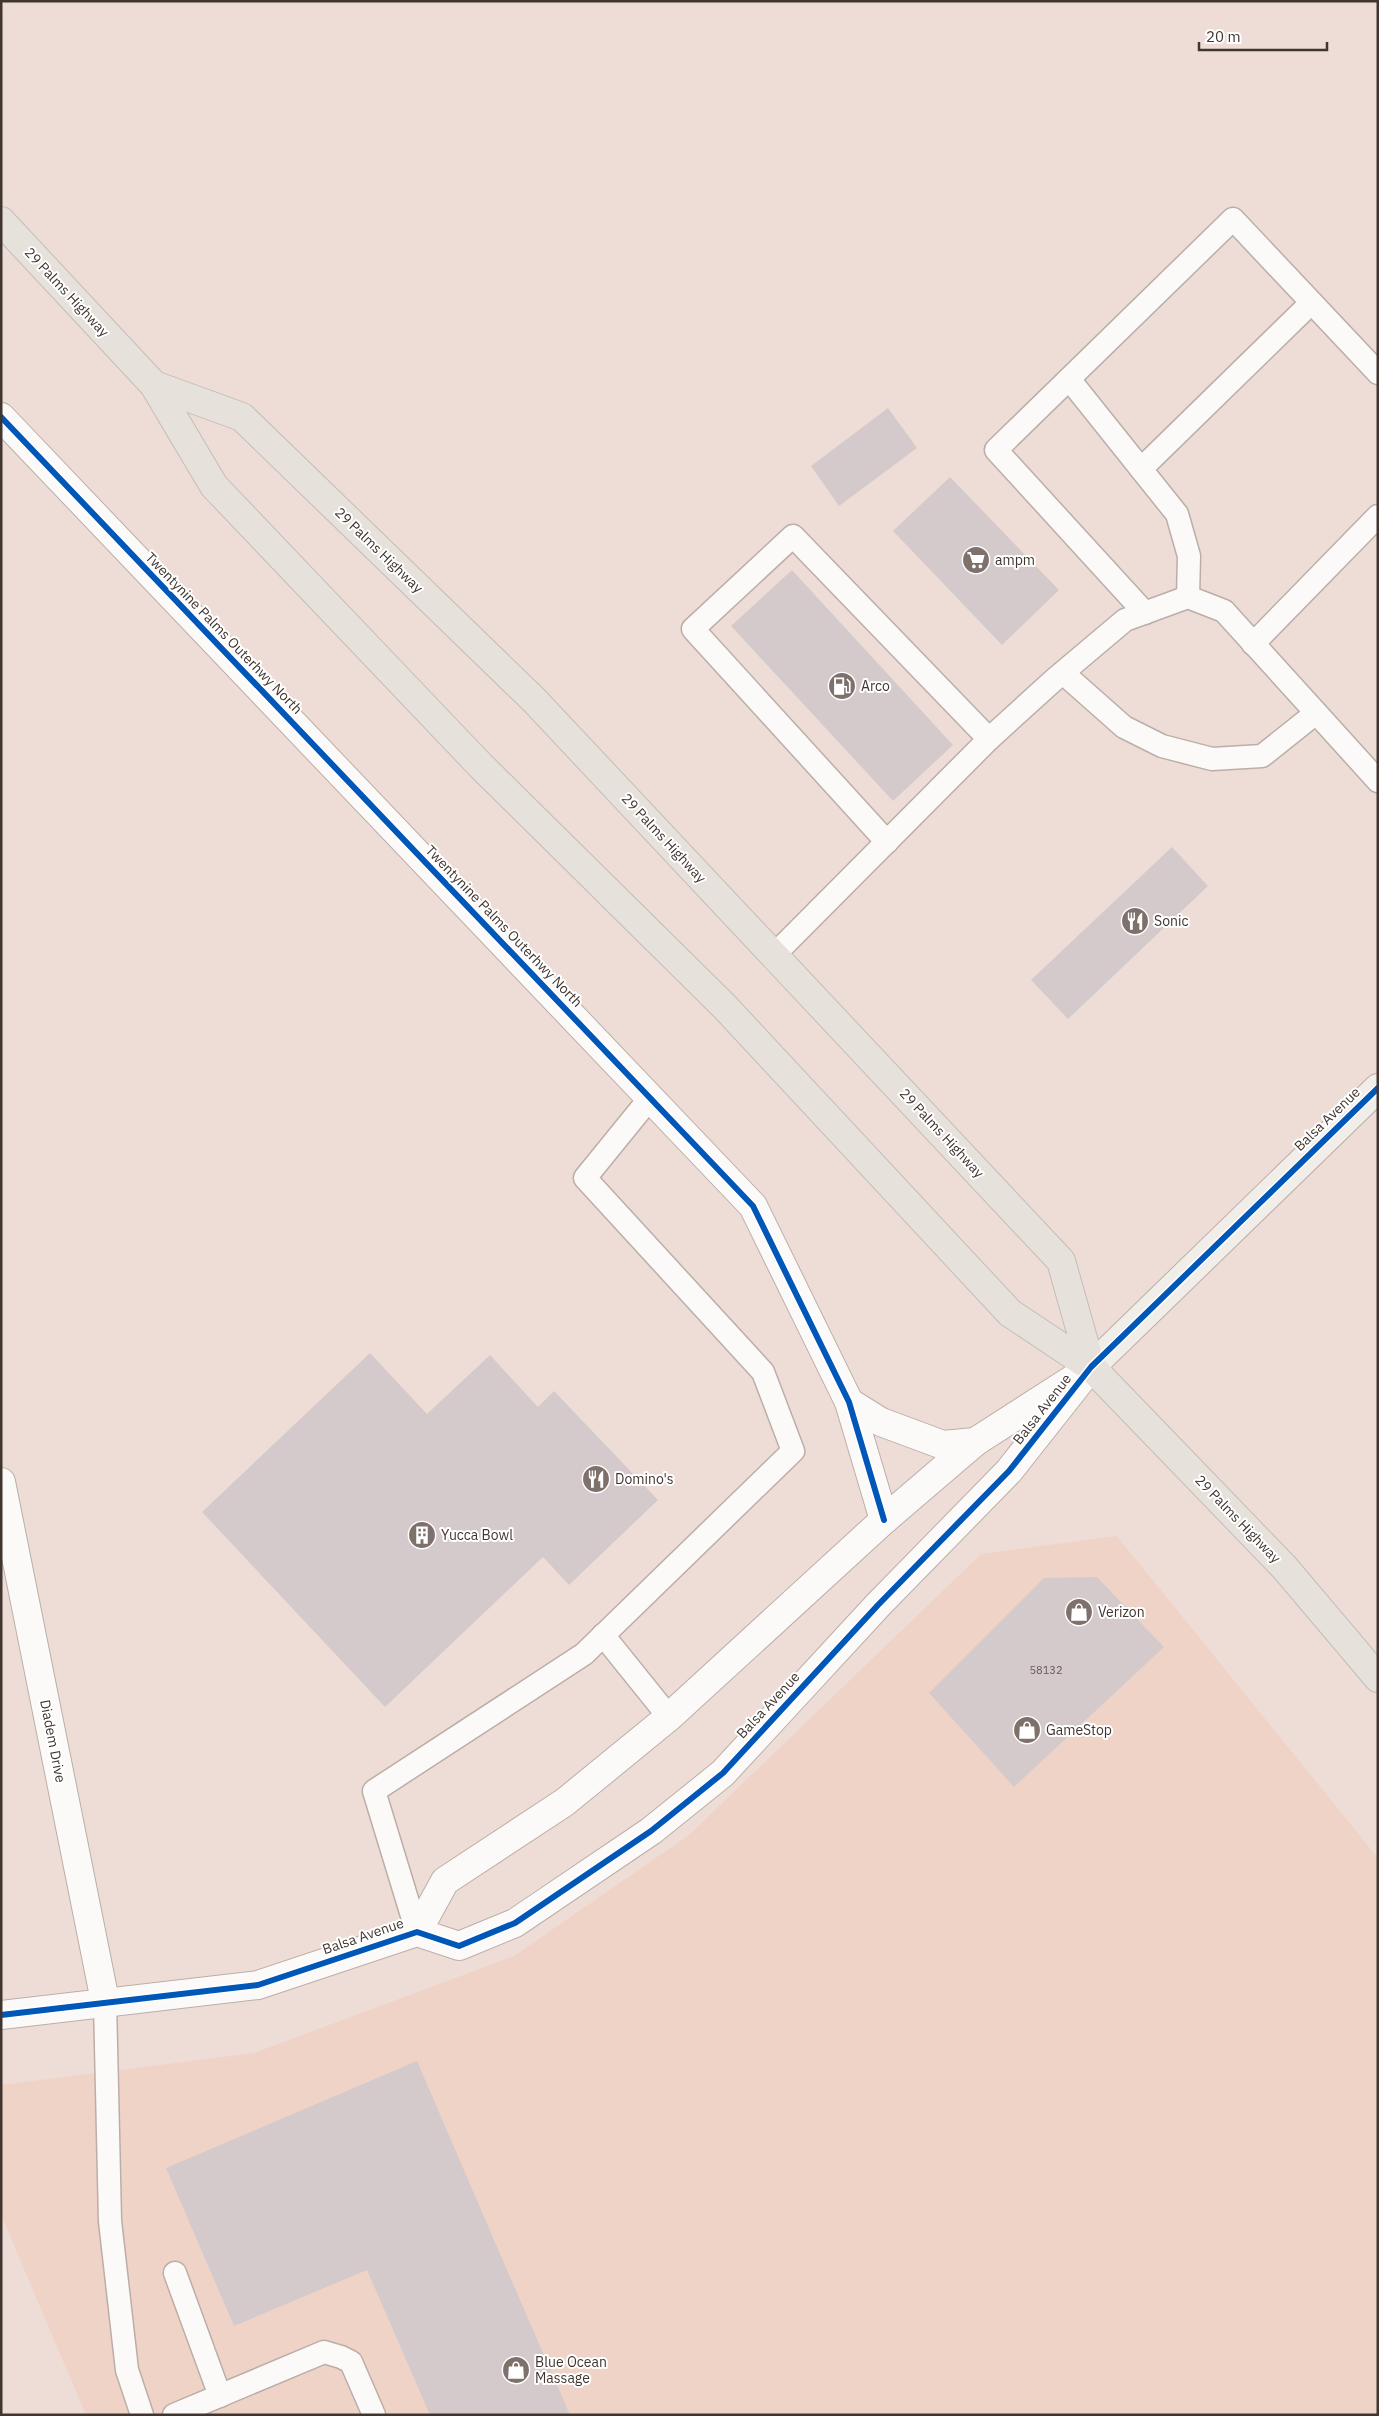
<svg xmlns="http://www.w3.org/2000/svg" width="1379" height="2416" viewBox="0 0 1379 2416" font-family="'IBM Plex Sans',sans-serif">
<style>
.built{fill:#f0d3c7}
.building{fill:#d4cacc}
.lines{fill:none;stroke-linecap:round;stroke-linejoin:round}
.lane-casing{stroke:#bbaea8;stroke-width:25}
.street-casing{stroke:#bbaea8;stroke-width:30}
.secondary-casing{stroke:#bbaea8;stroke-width:30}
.primary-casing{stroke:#c4bcb8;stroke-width:30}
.lane{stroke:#fcfaf9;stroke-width:22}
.street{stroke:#fcfaf9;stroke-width:28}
.secondary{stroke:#f1eeea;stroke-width:28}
.primary{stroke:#e7e1db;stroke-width:28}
.cycleway-casing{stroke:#fff;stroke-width:9}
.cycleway{stroke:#0057b8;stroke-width:6}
.labels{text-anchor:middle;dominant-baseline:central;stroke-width:4;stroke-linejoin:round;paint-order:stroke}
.number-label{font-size:11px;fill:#665a57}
.street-label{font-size:14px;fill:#413530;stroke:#fff}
.poi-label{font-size:14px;fill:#413530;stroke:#fff;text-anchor:start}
</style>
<rect width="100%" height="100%" fill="#eeddd6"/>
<polygon class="built" points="1117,1536 1378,1858 1378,2415 86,2415 1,2215 1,2085 254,2053 514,1956 689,1835 981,1554"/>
<g class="building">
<polygon points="888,408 917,448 839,506 811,466"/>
<polygon points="950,477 1059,590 1002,645 893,531"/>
<polygon points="792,570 953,745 893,801 731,626"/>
<polygon points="1172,847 1208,886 1068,1019 1031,980"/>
<polygon points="370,1353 427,1414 490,1355 538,1407 554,1391 658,1500 569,1585 543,1557 385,1707 202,1512"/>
<polygon points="1097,1577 1164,1647 1014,1787 929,1693 1044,1578"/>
<polygon points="417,2061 485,2219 570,2415 430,2415 367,2270 234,2326 166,2168"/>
</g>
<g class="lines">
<g class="lane-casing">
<g id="lane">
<polyline points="1069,379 1177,514 1189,556 1188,597"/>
<polyline points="1141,469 1311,303"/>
<polyline points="1145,613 996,450 1233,219 1378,373"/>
<polyline points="1253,644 1378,516"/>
<polyline points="1063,673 1124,727 1162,746 1212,759 1262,756 1316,713"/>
<polyline points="887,842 693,629 793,536 989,739"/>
<polyline points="775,954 989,739 1055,679 1125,620 1188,597 1224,611 1378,781"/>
<polyline points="603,1635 669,1717"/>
<polyline points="417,1932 374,1791 584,1654 793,1451 763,1372 585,1178 650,1098"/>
<polyline points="105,2001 110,2221 127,2370 142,2415"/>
<polyline points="175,2273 220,2396"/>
<polyline points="174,2415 324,2352 341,2357 351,2362 374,2415"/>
</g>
</g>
<g class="street-casing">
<g id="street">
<polyline points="1,417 753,1206 849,1402 884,1520"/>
<polyline points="849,1402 881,1422 943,1445 975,1442"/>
<polyline points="1,1482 105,2001"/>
<polyline points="417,1932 445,1881 565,1802 669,1717 884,1520 975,1442 1073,1379"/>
<polyline points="1,2015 258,1985 417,1932 459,1946 515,1923 651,1831 723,1773 878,1605 1009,1471 1091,1367"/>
</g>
</g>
<g class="secondary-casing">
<polyline id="secondary" points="1091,1367 1378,1088"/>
</g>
<g class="primary-casing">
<g id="primary">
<polyline points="1,221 154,385 214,486 481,766 725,1007 1010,1313 1091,1367 1285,1568 1378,1678"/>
<polyline points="154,385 242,417 534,700 1061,1261 1091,1367"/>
</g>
</g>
<use href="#lane" class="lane"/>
<use href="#street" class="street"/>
<use href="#secondary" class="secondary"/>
<use href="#primary" class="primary"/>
<g class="cycleway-casing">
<g id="cycleway">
<polyline points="1,417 753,1206 849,1402 884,1520"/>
<polyline points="1,2015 258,1985 417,1932 459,1946 515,1923 651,1831 723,1773 878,1605 1009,1471 1091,1367 1378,1088"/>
</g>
</g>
<use href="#cycleway" class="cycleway"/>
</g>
<defs>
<g id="supermarket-disc" transform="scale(1.4375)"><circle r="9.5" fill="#7e706a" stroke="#fff"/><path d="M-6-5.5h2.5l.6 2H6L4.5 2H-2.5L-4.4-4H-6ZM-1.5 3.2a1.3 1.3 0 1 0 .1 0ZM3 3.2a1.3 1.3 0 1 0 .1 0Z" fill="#fff"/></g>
<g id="fuel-disc" transform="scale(1.4375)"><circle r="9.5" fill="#7e706a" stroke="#fff"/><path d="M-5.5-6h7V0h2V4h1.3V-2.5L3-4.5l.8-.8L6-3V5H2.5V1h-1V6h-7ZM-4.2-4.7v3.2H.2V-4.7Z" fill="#fff"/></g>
<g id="restaurant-disc" transform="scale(1.4375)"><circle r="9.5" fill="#7e706a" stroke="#fff"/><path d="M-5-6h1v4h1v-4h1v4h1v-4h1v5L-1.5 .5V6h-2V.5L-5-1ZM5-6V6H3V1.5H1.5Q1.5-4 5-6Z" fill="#fff"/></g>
<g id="building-disc" transform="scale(1.4375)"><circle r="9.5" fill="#7e706a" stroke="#fff"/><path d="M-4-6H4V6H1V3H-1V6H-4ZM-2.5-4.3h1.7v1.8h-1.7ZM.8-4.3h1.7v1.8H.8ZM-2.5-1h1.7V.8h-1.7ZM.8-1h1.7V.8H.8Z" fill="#fff"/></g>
<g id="shop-disc" transform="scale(1.4375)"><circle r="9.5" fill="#7e706a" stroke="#fff"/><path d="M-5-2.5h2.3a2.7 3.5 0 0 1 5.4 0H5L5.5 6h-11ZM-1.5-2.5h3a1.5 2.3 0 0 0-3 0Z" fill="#fff"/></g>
</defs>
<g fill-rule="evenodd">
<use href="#supermarket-disc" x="976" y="560"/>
<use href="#fuel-disc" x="842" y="686"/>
<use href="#restaurant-disc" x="1135" y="921"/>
<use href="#restaurant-disc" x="596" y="1479"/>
<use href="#building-disc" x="422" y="1535"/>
<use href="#shop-disc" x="1079" y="1612"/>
<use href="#shop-disc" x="1027" y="1730"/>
<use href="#shop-disc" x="516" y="2370"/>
</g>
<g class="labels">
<g class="number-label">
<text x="1046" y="1670">58132</text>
</g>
<g class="street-label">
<text transform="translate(67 292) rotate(47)">29 Palms Highway</text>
<text transform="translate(379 550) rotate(44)">29 Palms Highway</text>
<text transform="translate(224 633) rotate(46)">Twentynine Palms Outerhwy North</text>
<text transform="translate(664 838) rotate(47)">29 Palms Highway</text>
<text transform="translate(504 926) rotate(46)">Twentynine Palms Outerhwy North</text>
<text transform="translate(1327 1119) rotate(-44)">Balsa Avenue</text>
<text transform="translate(942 1133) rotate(47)">29 Palms Highway</text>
<text transform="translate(1042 1409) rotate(-52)">Balsa Avenue</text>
<text transform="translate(1238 1519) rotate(46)">29 Palms Highway</text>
<text transform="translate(768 1705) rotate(-47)">Balsa Avenue</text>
<text transform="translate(53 1741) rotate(79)">Diadem Drive</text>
<text transform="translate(363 1936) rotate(-19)">Balsa Avenue</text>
</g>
<g class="poi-label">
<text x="995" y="560">ampm</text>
<text x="861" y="686">Arco</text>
<text x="1154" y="921">Sonic</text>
<text x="615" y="1479">Domino's</text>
<text x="441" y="1535">Yucca Bowl</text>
<text x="1098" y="1612">Verizon</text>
<text x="1046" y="1730">GameStop</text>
<text x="535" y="2362">Blue Ocean<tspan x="535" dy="16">Massage</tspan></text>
</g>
</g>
<rect width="1379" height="2416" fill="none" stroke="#413530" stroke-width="5"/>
<path d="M1199 42v8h128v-8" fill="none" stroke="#413530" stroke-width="2.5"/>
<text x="1206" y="42" font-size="15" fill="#413530" stroke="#ffffff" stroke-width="4" paint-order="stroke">20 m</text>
</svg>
